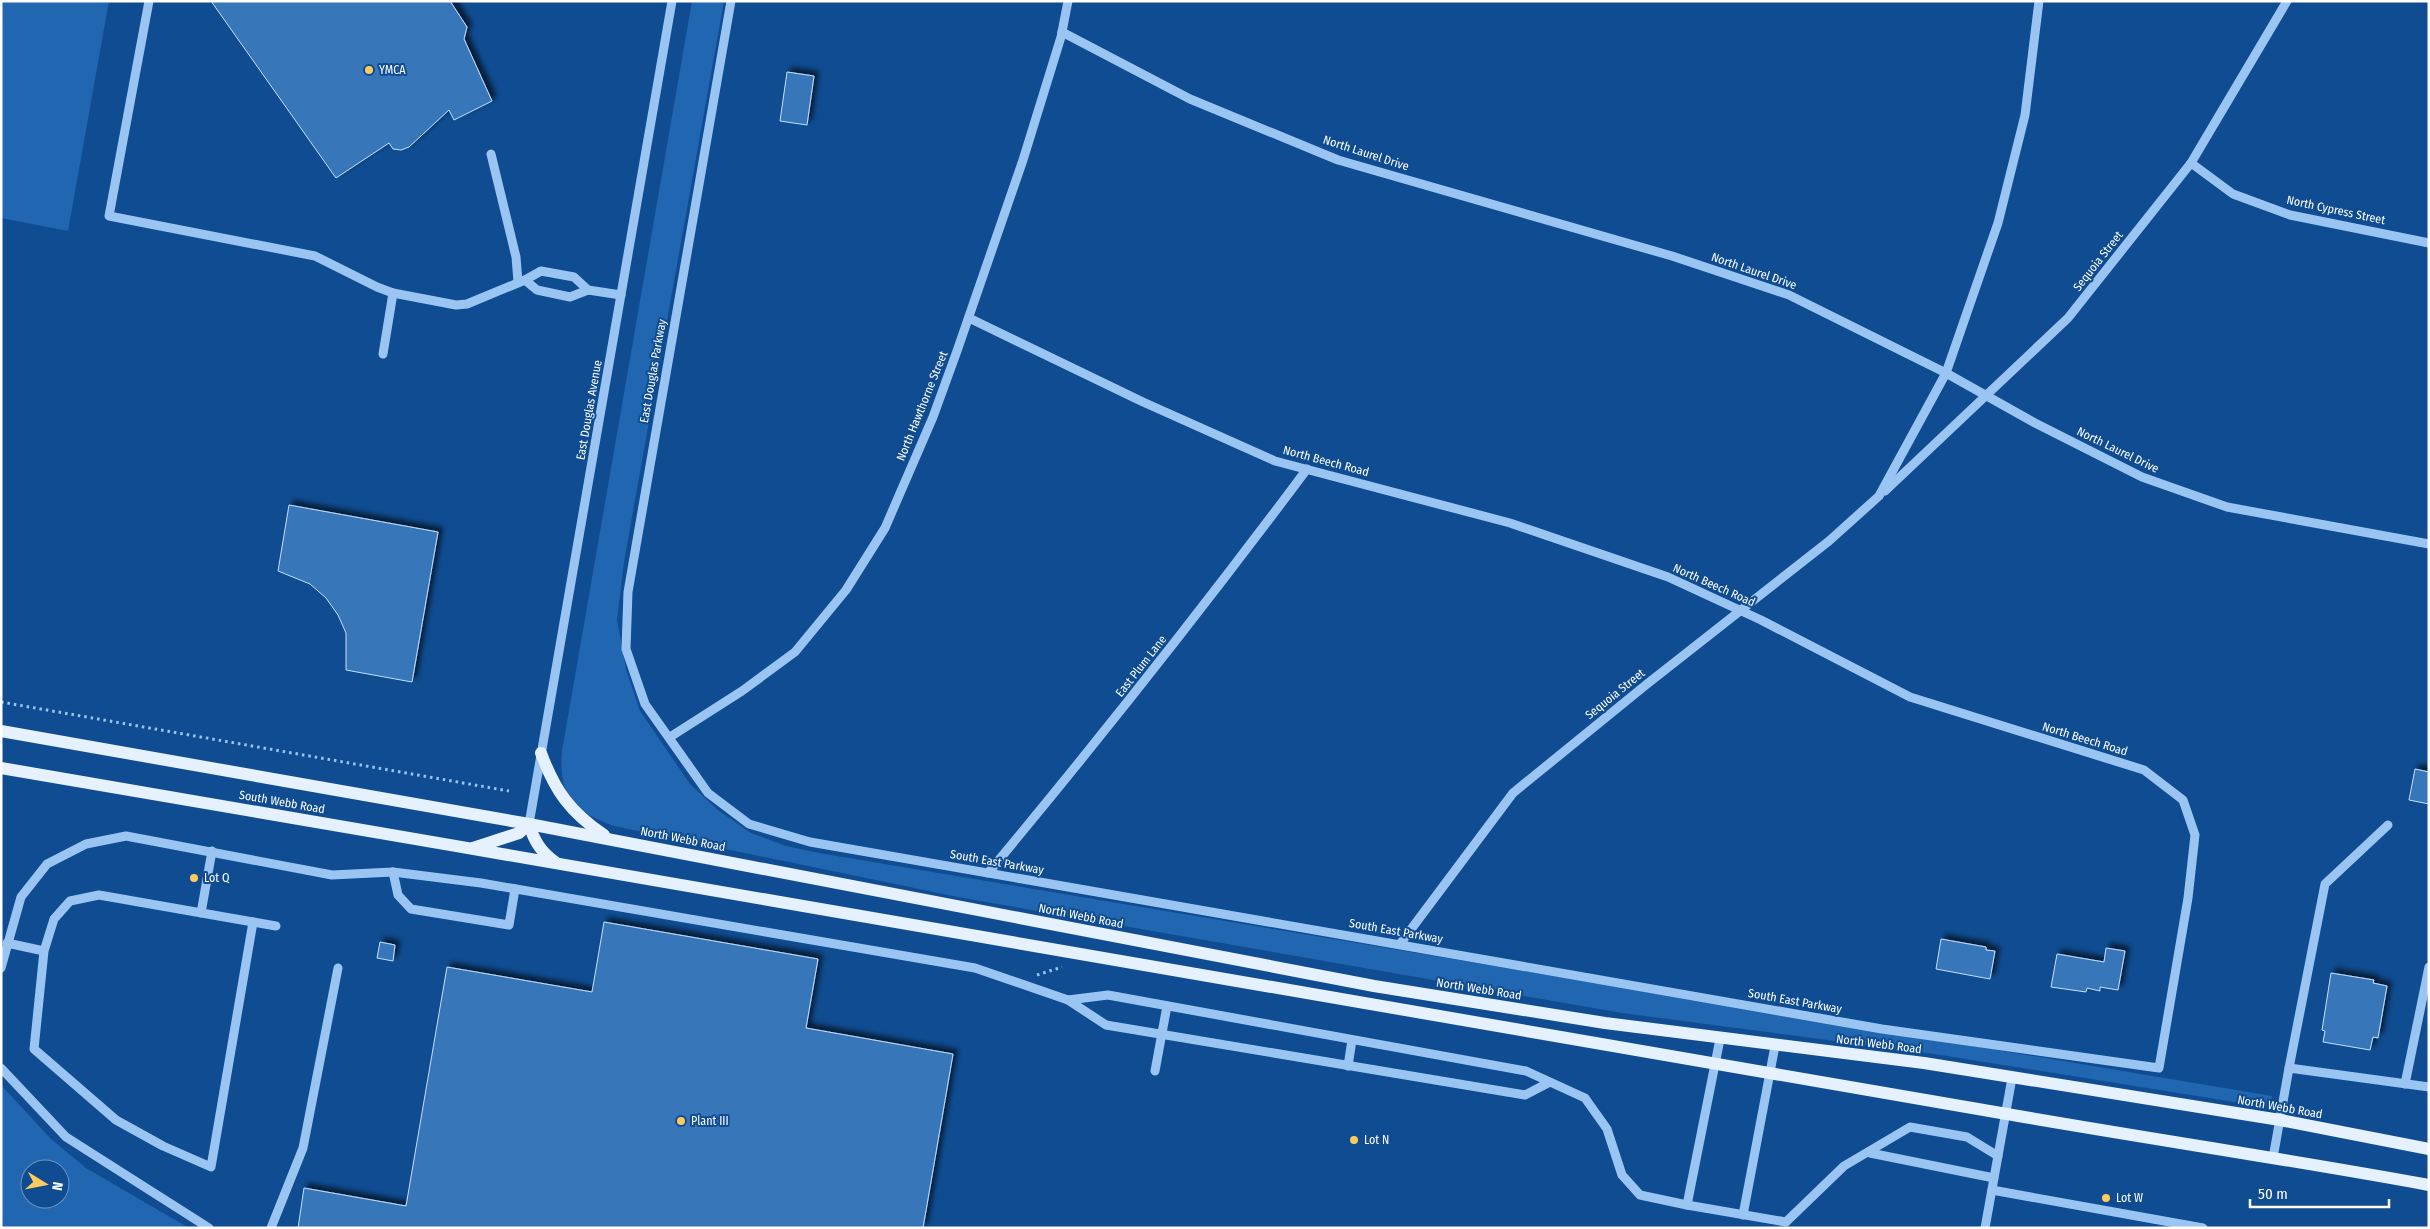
<svg xmlns="http://www.w3.org/2000/svg" width="2430" height="1229" viewBox="0 0 2430 1229" font-family="'Fira Sans Condensed',sans-serif">
<style>
.green{fill:#2166b1;fill-rule:evenodd}
.building{fill:#3876ba;stroke:#c2dffe;filter:url(#shadow)}
.lines{fill:none;stroke-linecap:round;stroke-linejoin:round}
.path{stroke:#9ac5f3;stroke-width:3;stroke-dasharray:2.5 4;stroke-linecap:butt}
.minor{stroke:#9ac5f3;stroke-width:9}
.major{stroke:#e6f1ff;stroke-width:12}
.poi-dot{fill:#ffcb5c;stroke:#0f4c91;stroke-width:2}
.labels{text-anchor:middle;dominant-baseline:central;stroke-width:4;stroke-linejoin:round;paint-order:stroke}
.poi-label{font-size:12px;fill:#fff;stroke:#0f4c91;text-anchor:start}
.street-label{font-size:12px;fill:#fff;stroke:#0f4c91}
</style>
<defs>
<filter id="shadow"><feDropShadow dx="4.5" dy="-4.5" stdDeviation="2.5" flood-color="#0009"/></filter>
</defs>
<rect width="100%" height="100%" fill="#0f4c91"/>
<g class="green">
<polygon points="1,1 109,1 68,231 1,218"/>
<path d="M692,1H724L624,562L617,620L626,669L640,711L690,784L718,810L751,833L786,846L819,853L2272,1096L2271,1105L2265,1107L1941,1055L1622,1013L958,897L614,826C574,811 558,797 562,751Z"/>
<path d="M1,1085L51,1139L86,1168L189,1228H1ZM30,1169H60V1199H30Z"/>
</g>
<g class="building">
<polygon points="211,1 450,1 467,27 464,39 492,101 454,120 449,110 409,147 401,150 393,149 389,143 336,178"/>
<polygon points="787,72 814,76 807,125 780,121"/>
<polygon points="289,505 438,532 412,682 346,670 346,633 338,615 326,598 310,584 278,571"/>
<polygon points="2415,769 2429,772 2429,804 2409,800"/>
<polygon points="604,922 818,959 806,1028 953,1054 923,1228 298,1228 304,1188 406,1206 447,967 592,992"/>
<polygon points="1941,939 1986,947 1986,950 1995,951 1990,979 1936,969"/>
<polygon points="380,942 395,945 393,961 377,958"/>
<polygon points="2106,948 2125,951 2118,990 2100,987 2100,991 2087,988 2086,992 2051,987 2057,954 2104,962"/>
<polygon points="2331,973 2374,980 2373,983 2387,986 2378,1038 2373,1037 2370,1050 2323,1042 2325,1031 2322,1030"/>
</g>
<g class="lines">
<g class="path">
<polyline points="1,702 509,791"/>
<polyline points="1037,975 1062,967"/>
</g>
<g class="minor">
<polyline points="149,1 109,216 315,256 377,287 393,293 456,305 467,304 525,280 541,271 574,277 588,290 621,295"/>
<polyline points="731,1 628,592 626,649 645,704 708,793 749,824 810,842 1882,1029 2159,1068 2188,898 2195,835 2183,800 2144,770 1910,697 1761,620 1668,577 1510,523 1275,461 1143,402 969,318"/>
<polyline points="1062,32 1190,99 1338,160 1672,256 1789,295 1946,373 2035,423 2142,477 2227,507 2429,544"/>
<polyline points="491,154 516,257 518,282"/>
<polyline points="2191,163 2233,194 2290,215 2429,243"/>
<polyline points="525,280 537,290 570,297 588,290"/>
<polyline points="383,354 393,293"/>
<polyline points="1885,491 2068,318 2191,163 2287,1"/>
<polyline points="670,737 742,691 795,652 846,590 885,528 933,417 957,351 1023,160 1061,37 1068,1"/>
<polyline points="529,824 672,1"/>
<polyline points="393,872 398,895 411,909 509,925 515,889"/>
<path d="M988,873C1098,741 1204,607 1307,469"/>
<polyline points="201,913 212,851"/>
<polyline points="253,922 276,926"/>
<polyline points="7,943 44,951 34,1049 116,1120 163,1146 211,1167 253,922 99,895 70,901 54,919 44,951"/>
<polyline points="1400,944 1513,793 1647,684 1829,541 1879,496 1946,373 1998,223 2025,115 2039,1"/>
<polyline points="1,968 21,897 47,864 86,844 126,836 332,875 393,872 481,883 975,968 1068,1000"/>
<polyline points="1348,1066 1352,1040"/>
<polyline points="1,1068 66,1137 209,1228"/>
<polyline points="2289,1068 2325,884 2388,825"/>
<polyline points="1155,1071 1167,1006"/>
<polyline points="1550,1082 1525,1095 1106,1025 1068,1000 1108,995 1526,1071 1585,1098 1607,1129 1622,1175 1640,1195 1687,1205 1786,1222 1844,1166 1910,1127 1967,1137 1998,1156"/>
<polyline points="2405,1084 2429,967"/>
<polyline points="1870,1153 1994,1178"/>
<polyline points="2273,1158 2289,1068 2429,1087"/>
<polyline points="1992,1190 2203,1228"/>
<polyline points="1687,1205 1720,1039"/>
<polyline points="1743,1215 1775,1046"/>
<polyline points="271,1228 303,1148 338,968"/>
<polyline points="1985,1228 2012,1078"/>
</g>
<g class="major">
<polyline points="1,731 529,824 1374,986 1605,1023 1924,1063 2280,1120 2429,1149"/>
<path d="M541,753C555,791 570,812 604,835"/>
<path d="M1,768C668,882 1335,998 2001,1113C2144,1138 2287,1159 2429,1185"/>
<path d="M529,824C534,841 541,852 555,862"/>
<polyline points="473,848 519,833 529,824"/>
</g>
</g>
<g class="poi-dot">
<circle cx="369" cy="70" r="5"/>
<circle cx="194" cy="878" r="5"/>
<circle cx="681" cy="1121" r="5"/>
<circle cx="1354" cy="1140" r="5"/>
<circle cx="2106" cy="1198" r="5"/>
</g>
<g class="labels">
<g class="poi-label">
<text x="379" y="70">YMCA</text>
<text x="204" y="878">Lot Q</text>
<text x="691" y="1121">Plant III</text>
<text x="1364" y="1140">Lot N</text>
<text x="2116" y="1198">Lot W</text>
</g>
<g class="street-label">
<text transform="translate(1366 153) rotate(18)">North Laurel Drive</text>
<text transform="translate(2336 210) rotate(12)">North Cypress Street</text>
<text transform="translate(2098 261) rotate(-52)">Sequoia Street</text>
<text transform="translate(1754 271) rotate(19)">North Laurel Drive</text>
<text transform="translate(653 371) rotate(-80)">East Douglas Parkway</text>
<text transform="translate(922 406) rotate(-68)">North Hawthorne Street</text>
<text transform="translate(589 410) rotate(-80)">East Douglas Avenue</text>
<text transform="translate(2118 450) rotate(26)">North Laurel Drive</text>
<text transform="translate(1326 461) rotate(15)">North Beech Road</text>
<text transform="translate(1714 585) rotate(24)">North Beech Road</text>
<text transform="translate(1141 666) rotate(-52)">East Plum Lane</text>
<text transform="translate(1615 694) rotate(-39)">Sequoia Street</text>
<text transform="translate(2085 739) rotate(17)">North Beech Road</text>
<text transform="translate(282 802) rotate(10)">South Webb Road</text>
<text transform="translate(683 839) rotate(11)">North Webb Road</text>
<text transform="translate(997 862) rotate(10)">South East Parkway</text>
<text transform="translate(1081 916) rotate(11)">North Webb Road</text>
<text transform="translate(1396 931) rotate(10)">South East Parkway</text>
<text transform="translate(1479 989) rotate(9)">North Webb Road</text>
<text transform="translate(1795 1001) rotate(10)">South East Parkway</text>
<text transform="translate(1879 1044) rotate(7)">North Webb Road</text>
<text transform="translate(2280 1107) rotate(10)">North Webb Road</text>
</g>
</g>
<rect width="2430" height="1229" fill="none" stroke="#ffffff" stroke-width="5"/>
<g transform="translate(45 1184) rotate(100)"><circle r="24" fill="#0f4c91" stroke="#6f94bd"/>
<path d="M0-4L9 19L0 12L-9 19Z" fill="#ffcb5c"/>
<text y="-8" font-size="14" font-weight="bold" text-anchor="middle" fill="#ffffff">N</text>
</g>
<path d="M2250 1199v8h139v-8" fill="none" stroke="#ffffff" stroke-width="2.5"/>
<text x="2258" y="1199" font-size="15" fill="#ffffff" stroke="#0f4c91" stroke-width="4" paint-order="stroke">50 m</text>
</svg>
